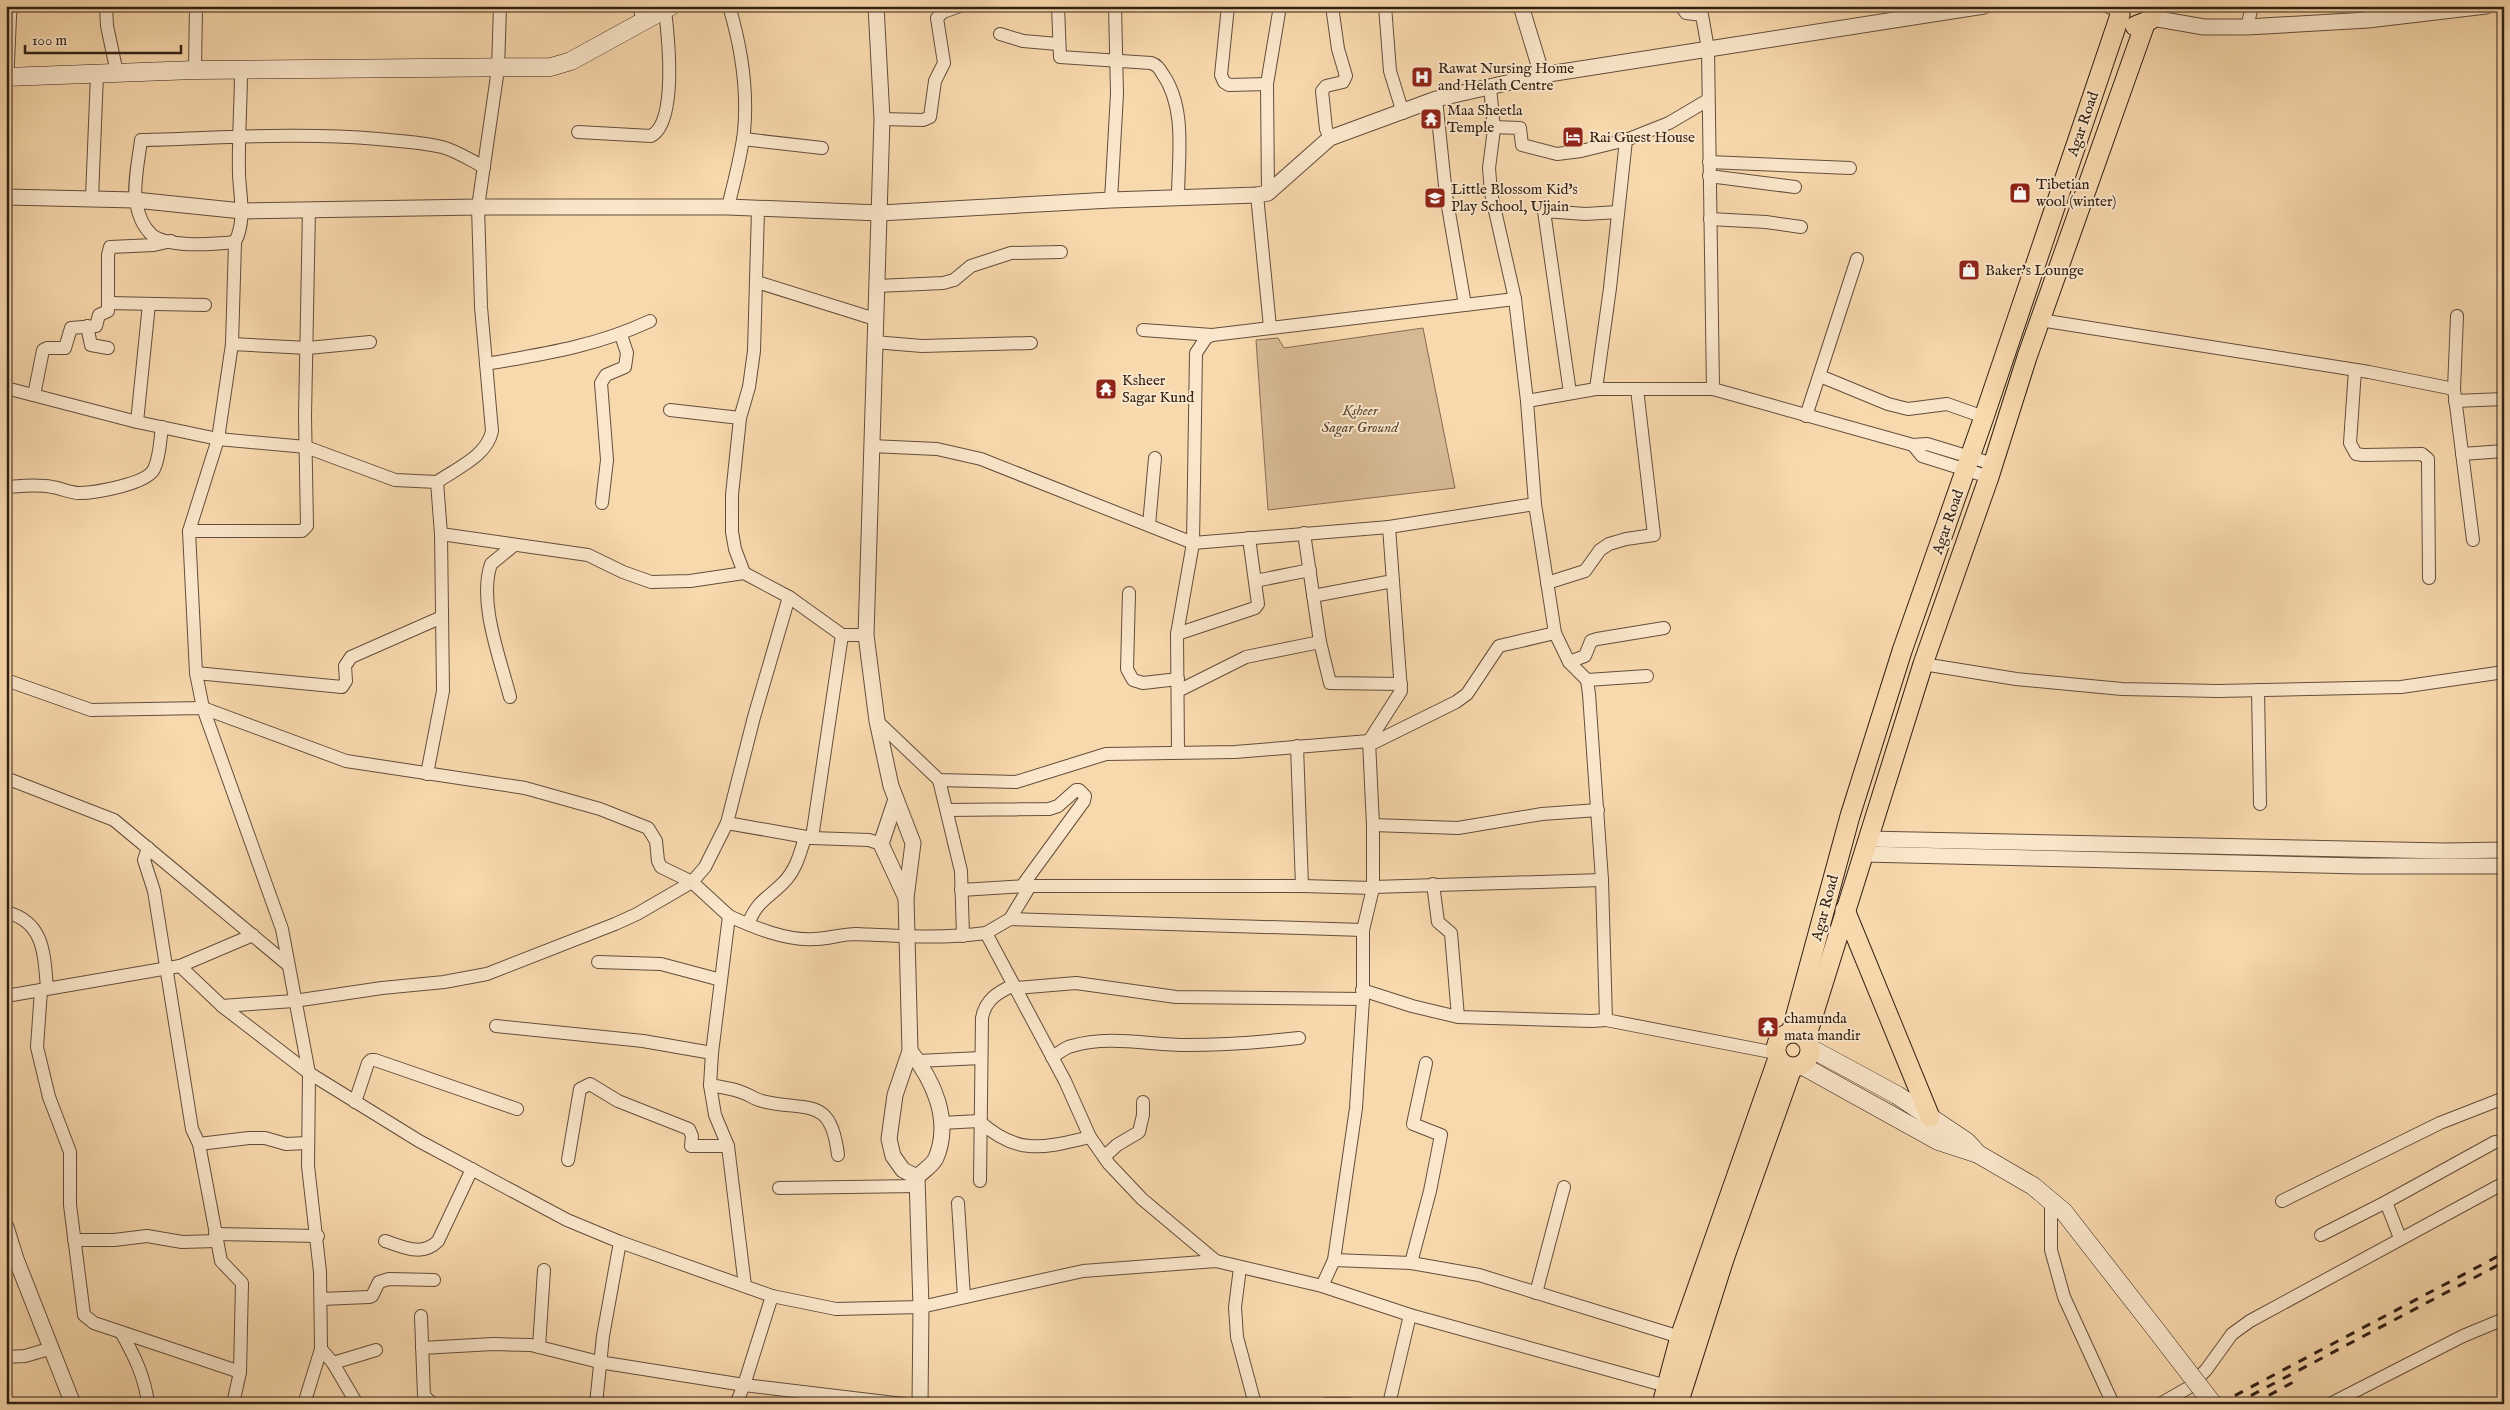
<svg xmlns="http://www.w3.org/2000/svg" width="2510" height="1410" viewBox="0 0 2510 1410" font-family="'IM FELL English',serif">
<style>
.green{fill:#d6b993;stroke:#846c54}
.lines{fill:none;stroke-linecap:round;stroke-linejoin:round}
.minor-casing{stroke:#634e3b;stroke-width:14}
.tertiary-casing{stroke:#634e3b;stroke-width:17}
.secondary-casing{stroke:#312015;stroke-width:19}
.primary-casing{stroke:#312015;stroke-width:21}
.minor{stroke:#fae6ca;stroke-width:12}
.tertiary{stroke:#fae6ca;stroke-width:15}
.secondary{stroke:#fae6ca;stroke-width:18}
.primary{stroke:#f8d8ad;stroke-width:19}
.rail{stroke:#312015;stroke-width:3;stroke-dasharray:9 9;stroke-linecap:butt}
.secondary-bridge-casing{stroke:#312015;stroke-width:19;stroke-linecap:butt}
.secondary-bridge{stroke:#fae6ca;stroke-width:18}
.labels{text-anchor:middle;dominant-baseline:central;stroke-width:4;stroke-linejoin:round;paint-order:stroke}
.poi-label{font-size:15px;fill:#312015;stroke:#fae6ca;text-anchor:start}
.street-label{font-size:15px;fill:#312015;stroke:#fae6ca}
.park-label{font-size:15px;font-style:italic;fill:#5a4634;stroke:#fae6ca}
</style>
<rect width="100%" height="100%" fill="#f8d8ad"/>
<filter id="stains"><feTurbulence type="fractalNoise" baseFrequency=".004" numOctaves="4"/><feColorMatrix values="0 0 0 0 .2 0 0 0 0 .09 0 0 0 0 .02 0 0 0 .5 -.17"/></filter>
<radialGradient id="worn" r=".72"><stop offset=".6" stop-color="#630" stop-opacity="0"/><stop offset="1" stop-color="#630" stop-opacity=".3"/></radialGradient>
<polygon class="green" points="1423,328 1455,488 1268,510 1256,340 1278,338 1284,348"/>
<g class="lines">
<g class="minor-casing">
<g id="minor">
<polyline points="106,6 107,26 117,73"/>
<polyline points="639,6 643,21"/>
<path d="M1058,6L1060,57L1151,63C1157,65 1159,68 1162,73C1187,108 1178,157 1178,198"/>
<polyline points="1228,6 1221,75 1224,82 1229,85 1267,84"/>
<polyline points="1385,6 1390,71 1403,113"/>
<polyline points="1681,6 1686,13 1702,15 1708,49 1713,389"/>
<polyline points="2368,20 2373,6"/>
<polyline points="2247,27 2252,6"/>
<polyline points="1000,34 1023,41 1058,44"/>
<polyline points="195,70 196,6"/>
<path d="M241,70C241,105 238,140 239,174C240,197 246,221 235,242C216,244 168,248 152,235C143,227 138,214 136,201C133,185 139,157 141,140C220,138 299,132 378,139C399,141 421,142 442,147C457,151 470,160 484,167"/>
<polyline points="1490,87 1494,129 1489,168 1491,193 1515,299 1527,401 1535,504 1555,633 1569,662 1587,680 1589,694 1602,880 1606,1020 1776,1053"/>
<polyline points="1436,99 1446,195 1465,305"/>
<polyline points="882,119 923,120 930,117 935,81 944,63 937,18 943,12 960,6"/>
<polyline points="1493,127 1520,128 1522,145 1557,154 1581,151 1626,140"/>
<path d="M578,132L651,136C678,122 668,35 665,10"/>
<polyline points="1330,138 1326,129 1322,91 1326,86 1343,82 1346,76 1338,49 1332,6"/>
<polyline points="743,139 822,148"/>
<polyline points="1709,162 1850,168"/>
<polyline points="1709,176 1795,187"/>
<polyline points="1268,193 1267,84 1280,6"/>
<polyline points="1257,195 1270,327"/>
<polyline points="92,198 97,74"/>
<polyline points="1111,200 1117,94 1115,6"/>
<path d="M728,207C734,182 741,157 744,132C748,90 741,46 729,6"/>
<polyline points="1710,219 1766,222 1801,227"/>
<polyline points="235,242 232,344 218,439 189,531 196,673 203,708 282,929 309,1073 308,1166 320,1272 321,1349 304,1404"/>
<polyline points="757,282 875,319"/>
<polyline points="877,286 943,283 954,280 971,266 1011,253 1061,252"/>
<polyline points="108,303 205,305"/>
<polyline points="2040,320 2369,372 2454,389 2473,540"/>
<polyline points="87,326 91,345 108,348"/>
<polyline points="1143,330 1212,335"/>
<polyline points="874,342 922,346 1031,343"/>
<polyline points="232,344 308,348 370,342"/>
<path d="M486,364C544,354 597,346 650,321"/>
<polyline points="2355,370 2350,443 2356,454 2363,455 2422,454 2428,459 2429,578"/>
<polyline points="1820,376 1888,404 1908,409 1947,404 1984,417"/>
<polyline points="6,388 137,422 218,439 306,447 395,480 437,482 441,534 443,691 427,774"/>
<polyline points="1596,389 1610,288 1626,140 1669,123 1708,100"/>
<polyline points="2454,389 2457,316"/>
<polyline points="1570,393 1544,211 1585,214 1618,212"/>
<polyline points="34,395 43,350 47,348 65,348 71,328 96,326 99,315 108,311 108,255 110,247 154,245 171,241"/>
<polyline points="1527,401 1596,389 1713,389 1913,445"/>
<polyline points="2455,401 2504,399"/>
<polyline points="670,410 740,418"/>
<polyline points="1806,416 1857,259"/>
<polyline points="137,422 149,304"/>
<polyline points="871,446 937,449 981,459 1193,543 1177,634 1178,752"/>
<polyline points="2462,454 2504,451"/>
<polyline points="1989,477 1922,456 1913,445 1927,444 1993,464"/>
<path d="M437,482C457,468 487,456 492,431L481,307L478,207L498,69L500,6"/>
<path d="M6,487C22,486 37,484 52,487C61,488 70,493 79,493C95,493 147,484 154,469C160,457 160,440 162,427"/>
<polyline points="602,503 607,460 601,383 606,375 625,367 627,353 621,335"/>
<polyline points="1149,525 1155,458"/>
<polyline points="1389,527 1193,543 1196,353 1206,338 1212,335 1515,299"/>
<polyline points="189,531 302,531 307,526 305,416 309,209"/>
<polyline points="1304,533 1320,642 1330,683 1401,684"/>
<polyline points="441,534 588,555 623,572 651,582 690,581 744,573"/>
<polyline points="1255,581 1310,570"/>
<polyline points="1547,583 1585,571 1600,550 1609,544 1626,539 1654,535 1637,389"/>
<polyline points="1129,593 1127,669 1133,680 1143,683 1178,679"/>
<polyline points="1313,596 1393,581"/>
<polyline points="789,597 842,635 866,635"/>
<polyline points="1177,634 1255,608 1258,604 1249,538"/>
<polyline points="1569,662 1585,656 1591,641 1597,639 1664,628"/>
<polyline points="1923,664 2016,679 2122,689 2218,691 2401,687 2504,672"/>
<polyline points="196,673 342,687 346,681 345,666 351,657 442,617"/>
<polyline points="6,680 91,710 203,708 346,761 525,788 600,809 648,828 656,841 658,861 661,867 692,882 729,916 712,1053 710,1085 715,1115 728,1146 745,1286"/>
<polyline points="1587,680 1647,676"/>
<polyline points="2258,690 2260,804"/>
<polyline points="1178,691 1246,657 1320,642"/>
<path d="M510,697C500,658 478,602 491,564L513,546"/>
<polyline points="877,721 939,780 1016,782 1106,754 1235,752 1369,741"/>
<polyline points="1369,745 1456,702 1467,694 1499,646 1555,633"/>
<polyline points="1297,746 1302,886"/>
<polyline points="6,778 114,820 287,964"/>
<polyline points="939,780 961,871 963,936"/>
<polyline points="947,810 1049,809 1058,806 1076,790 1079,790 1085,796 1084,801 1022,886"/>
<polyline points="727,823 812,838 842,635"/>
<polyline points="1373,825 1458,828 1542,814 1598,810"/>
<polyline points="812,838 869,840 881,844"/>
<polyline points="148,848 144,860 154,891 192,1129 199,1144 221,1261 242,1283 240,1372 233,1404"/>
<polyline points="1433,884 1438,922 1451,933 1458,1017"/>
<polyline points="1373,887 1602,880"/>
<polyline points="961,890 1028,886"/>
<path d="M6,912C45,922 44,955 47,988"/>
<path d="M729,916C753,927 786,941 814,939C828,939 842,934 856,934C899,936 943,939 986,933L1065,1081L1090,1137L1109,1164L1142,1199L1216,1261"/>
<polyline points="1010,919 1030,886 1302,886 1373,888"/>
<path d="M748,924C758,900 766,900 783,883C796,870 800,854 805,837"/>
<polyline points="986,933 1010,919 1363,930"/>
<polyline points="598,962 661,964 721,980"/>
<polyline points="180,966 253,935"/>
<polyline points="1016,988 1076,983 1176,997 1363,999"/>
<polyline points="41,990 37,1047 49,1097 70,1152 70,1205 84,1315 94,1323 240,1372"/>
<polyline points="1362,990 1412,1006 1458,1017 1592,1021 1606,1020"/>
<polyline points="6,996 180,966 222,1006 309,1073 419,1141 567,1220 620,1242 772,1296 836,1309 921,1307 1083,1271 1216,1261 1322,1286 1410,1315 1674,1388"/>
<polyline points="222,1006 294,1001 382,988 444,982 487,974 615,924 637,914 692,882 705,867 727,823 754,717 789,597 744,573 735,549 732,532 732,495 740,418 749,387 754,351 758,210"/>
<polyline points="496,1026 643,1041 712,1053"/>
<path d="M1052,1057C1058,1054 1065,1047 1072,1046C1109,1035 1150,1045 1187,1045C1225,1045 1262,1042 1299,1038"/>
<polyline points="918,1061 981,1058"/>
<path d="M710,1085C720,1087 731,1088 741,1092C748,1094 754,1099 762,1101C808,1112 831,1095 838,1155"/>
<polyline points="355,1102 368,1063 371,1060 375,1060 517,1109"/>
<path d="M941,1123L979,1121C1018,1156 1043,1148 1090,1137"/>
<polyline points="199,1144 249,1138 265,1138 286,1144 307,1143"/>
<polyline points="1104,1157 1117,1145 1139,1132 1143,1115 1143,1102"/>
<polyline points="568,1160 580,1089 590,1084 618,1101 689,1129 692,1136 691,1146 728,1146"/>
<path d="M980,1181L982,1018C985,1000 998,992 1014,985"/>
<polyline points="779,1188 917,1186"/>
<polyline points="2051,1201 2051,1250 2064,1297 2113,1404"/>
<polyline points="2282,1201 2440,1123 2504,1098"/>
<polyline points="958,1203 964,1297"/>
<polyline points="215,1234 318,1236"/>
<polyline points="2321,1235 2386,1202"/>
<polyline points="2400,1238 2386,1202 2495,1142"/>
<polyline points="74,1240 114,1240 147,1236 182,1242 217,1241"/>
<path d="M385,1241C404,1247 422,1257 438,1241L472,1169"/>
<polyline points="1334,1260 1411,1263 1479,1275 1680,1337"/>
<polyline points="1411,1263 1430,1191 1441,1135 1413,1124 1426,1063"/>
<polyline points="1240,1268 1235,1307 1237,1337 1255,1404"/>
<polyline points="1322,1286 1334,1260 1356,1108 1363,999 1363,930 1373,888 1373,825 1369,741 1401,691 1389,527 1535,504"/>
<polyline points="1536,1293 1564,1187"/>
<polyline points="321,1299 369,1297 372,1296 379,1282 389,1279 434,1280"/>
<polyline points="421,1316 424,1396 433,1404"/>
<path d="M121,1332C134,1355 145,1377 148,1404"/>
<polyline points="539,1347 544,1270"/>
<polyline points="422,1348 493,1344 531,1345 599,1362 744,1385 903,1404"/>
<polyline points="321,1349 333,1363 357,1404"/>
<polyline points="6,1357 25,1356 52,1348"/>
<polyline points="333,1363 376,1350"/>
<polyline points="596,1404 603,1336 620,1242"/>
<polyline points="736,1404 744,1385 772,1296"/>
<polyline points="1326,1404 1349,1404"/>
<polyline points="1389,1404 1410,1315"/>
<polyline points="2160,1404 2188,1388 2206,1370 2232,1334 2250,1321 2504,1183"/>
<polyline points="2330,1404 2463,1336 2504,1319"/>
</g>
</g>
<g class="tertiary-casing">
<g id="tertiary">
<polyline points="876,6 882,119 866,635 877,721 891,786 913,843 906,898 910,1051 895,1095 889,1139 893,1156 903,1170 917,1177 921,1307 920,1404"/>
<polyline points="1521,6 1542,75"/>
<polyline points="2110,6 2118,8"/>
<polyline points="2152,18 2204,27 2247,27 2368,20 2486,6"/>
<polyline points="6,74 9,6"/>
<polyline points="6,197 135,200 242,211 478,207 728,207 880,213 1111,200 1257,195 1268,193 1330,138 1436,99 1542,75 1984,6"/>
<polyline points="896,799 881,844 906,898"/>
<polyline points="1867,839 2446,851 2504,850"/>
<polyline points="1863,854 2361,866 2504,866"/>
<path d="M910,1051C933,1080 952,1120 936,1158C933,1165 923,1171 917,1177"/>
<polyline points="6,1227 16,1259 73,1404"/>
</g>
</g>
<g class="secondary-casing">
<g id="secondary">
<polyline points="6,77 195,70 551,67 571,61 671,6"/>
<polyline points="1810,1048 1897,1095 1967,1142 1978,1154"/>
<polyline points="1801,1065 1938,1141 1978,1154 2033,1186 2064,1212 2156,1330"/>
</g>
</g>
<g class="primary-casing">
<g id="primary">
<polyline points="2135,26 2150,20 2155,6"/>
<polyline points="1845,910 1930,1117"/>
<circle cx="1793" cy="1050" r="17"/>
<polyline points="1791,1033 1850,816 1902,651 1984,417 2120,15"/>
<polyline points="1806,1038 1923,664 1989,477 2027,357 2145,24"/>
<polyline points="1662,1404 1680,1337 1778,1058"/>
<polyline points="1678,1404 1724,1259 1792,1068"/>
</g>
</g>
<use href="#minor" class="minor"/>
<use href="#tertiary" class="tertiary"/>
<use href="#secondary" class="secondary"/>
<use href="#primary" class="primary"/>
<g class="rail">
<polyline points="2219,1404 2504,1253"/>
<polyline points="2235,1404 2504,1262"/>
<polyline points="2253,1404 2297,1380"/>
</g>
<g class="secondary-bridge-casing">
<polyline id="secondary-bridge" points="2156,1330 2213,1404"/>
</g>
<use href="#secondary-bridge" class="secondary-bridge"/>
</g>
<defs>
<g id="hospital-square" transform="scale(1.125)"><rect x="-9" y="-9" width="18" height="18" rx="4" fill="#8f2418" stroke="#fae6ca"/><path d="M-5-5h3v3.5h4V-5h3V5h-3V1.5h-4V5h-3Z" fill="#fff"/></g>
<g id="temple-square" transform="scale(1.125)"><rect x="-9" y="-9" width="18" height="18" rx="4" fill="#8f2418" stroke="#fae6ca"/><path d="M0-6L5-2H3V0L6.5 2.5H4V6H1.5V3h-3V6H-4V2.5H-6.5L-3 0V-2H-5Z" fill="#fff"/></g>
<g id="hotel-square" transform="scale(1.125)"><rect x="-9" y="-9" width="18" height="18" rx="4" fill="#8f2418" stroke="#fae6ca"/><path d="M-6-4.5h1.5V1H6V5H4.5V3h-9V5H-6ZM-4 0a1.8 1.8 0 1 1 3.6 0ZM.5 0V-2.5h3Q6-2.5 6 0Z" fill="#fff"/></g>
<g id="shop-square" transform="scale(1.125)"><rect x="-9" y="-9" width="18" height="18" rx="4" fill="#8f2418" stroke="#fae6ca"/><path d="M-5-2.5h2.3a2.7 3.5 0 0 1 5.4 0H5L5.5 6h-11ZM-1.5-2.5h3a1.5 2.3 0 0 0-3 0Z" fill="#fff"/></g>
<g id="school-square" transform="scale(1.125)"><rect x="-9" y="-9" width="18" height="18" rx="4" fill="#8f2418" stroke="#fae6ca"/><path d="M0-5L7-2L0 1L-7-2ZM-4 1L0 2.5L4 1V4Q0 6-4 4Z" fill="#fff"/></g>
</defs>
<g fill-rule="evenodd">
<use href="#hospital-square" x="1422" y="77"/>
<use href="#temple-square" x="1431" y="119"/>
<use href="#hotel-square" x="1573" y="137"/>
<use href="#shop-square" x="2020" y="193"/>
<use href="#school-square" x="1435" y="198"/>
<use href="#shop-square" x="1969" y="270"/>
<use href="#temple-square" x="1106" y="389"/>
<use href="#temple-square" x="1768" y="1027"/>
</g>
<g class="labels">
<g class="poi-label">
<text x="1438" y="68">Rawat Nursing Home<tspan x="1438" dy="17">and Helath Centre</tspan></text>
<text x="1447" y="110">Maa Sheetla<tspan x="1447" dy="17">Temple</tspan></text>
<text x="1589" y="137">Rai Guest House</text>
<text x="2036" y="184">Tibetian<tspan x="2036" dy="17">wool (winter)</tspan></text>
<text x="1451" y="189">Little Blossom Kid's<tspan x="1451" dy="17">Play School, Ujjain</tspan></text>
<text x="1985" y="270">Baker's Lounge</text>
<text x="1122" y="380">Ksheer<tspan x="1122" dy="17">Sagar Kund</tspan></text>
<text x="1784" y="1018">chamunda<tspan x="1784" dy="17">mata mandir</tspan></text>
</g>
<g class="street-label">
<text transform="translate(2083 124) rotate(-71)">Agar Road</text>
<text transform="translate(1948 522) rotate(-71)">Agar Road</text>
<text transform="translate(1825 908) rotate(-75)">Agar Road</text>
</g>
<g class="park-label">
<text x="1360" y="410">Ksheer<tspan x="1360" dy="17">Sagar Ground</tspan></text>
</g>
</g>
<rect width="2510" height="1410" fill="none" stroke="#f8d8ad" stroke-width="25"/>
<rect x="8" y="8" width="2495" height="1395" fill="none" stroke="#312015" stroke-width="2.5"/>
<rect x="12" y="12" width="2485" height="1385" fill="none" stroke="#312015"/>
<path d="M25 45v8h156v-8" fill="none" stroke="#312015" stroke-width="2.5"/>
<text x="32" y="45" font-size="15" fill="#312015" stroke="#fae6ca" stroke-width="4" paint-order="stroke">100 m</text>
<rect width="100%" height="100%" filter="url(#stains)"/>
<rect width="100%" height="100%" fill="url(#worn)"/>
</svg>
